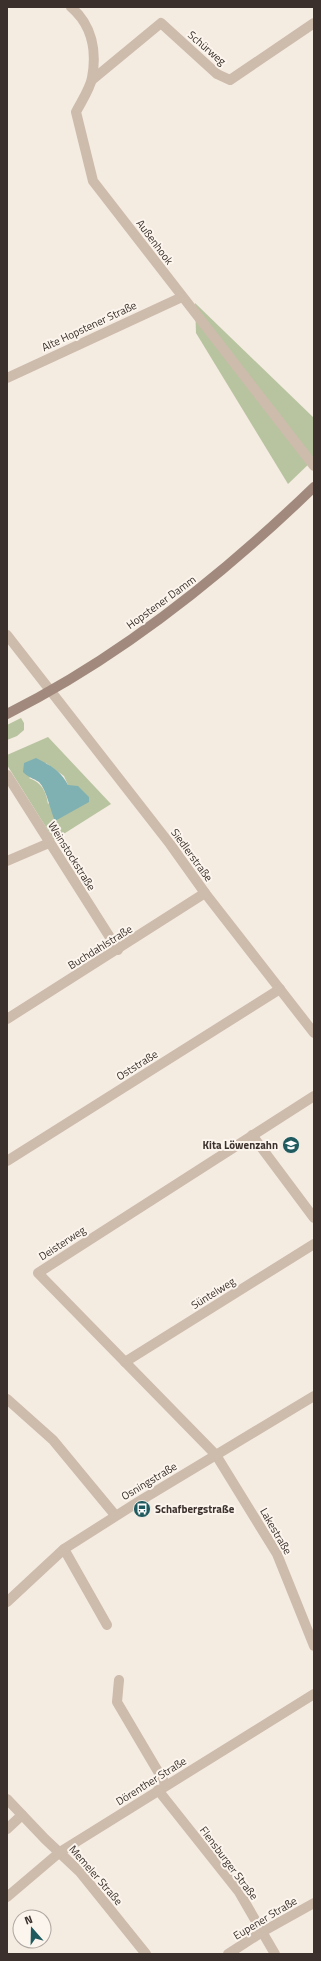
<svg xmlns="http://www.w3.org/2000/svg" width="321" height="1961" viewBox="0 0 321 1961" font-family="'Titillium Web',sans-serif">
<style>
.green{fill:#b8c4a0;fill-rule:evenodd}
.water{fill:#7fb0b2}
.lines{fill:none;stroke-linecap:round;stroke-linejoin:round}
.street{stroke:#cdbbac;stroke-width:10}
.secondary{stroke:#a18a7d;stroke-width:10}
.labels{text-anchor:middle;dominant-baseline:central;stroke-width:4;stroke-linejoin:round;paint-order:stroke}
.street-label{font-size:11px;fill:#3b302b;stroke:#fbf5ee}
.poi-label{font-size:11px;font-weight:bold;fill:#3b302b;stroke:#fbf5ee;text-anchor:end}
</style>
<rect width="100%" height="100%" fill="#f4ebe1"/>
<g class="green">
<polygon points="195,303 314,418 314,459 288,484 196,333"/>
<polygon points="21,718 24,723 24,730 17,736 7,740 7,725"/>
<path d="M48,737L111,804L54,840L7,765V755ZM46,763L64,776L68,785L48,804C46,791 42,783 29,778Z"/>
</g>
<path class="water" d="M36,758C50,765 61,771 68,785L78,786L89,797V802L55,821C50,810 47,790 39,782C33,778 29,778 23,772L24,763Z"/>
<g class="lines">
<g class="street">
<path d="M71,7C92,25 97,51 92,78C90,89 81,102 76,112L93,181L314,466"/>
<polyline points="92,80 161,23 217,74 230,80 314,23"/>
<polyline points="7,378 182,297"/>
<polyline points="7,635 170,844 205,893 314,1033"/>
<polyline points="7,775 118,950"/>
<polyline points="7,861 49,843"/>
<polyline points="7,1019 205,893"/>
<polyline points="314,1096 38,1273 216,1455 277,1554 314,1646"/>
<polyline points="252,1135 314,1218"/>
<polyline points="7,1161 280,989"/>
<polyline points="125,1362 314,1244"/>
<polyline points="7,1399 53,1440 115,1515"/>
<polyline points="64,1549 107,1625"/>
<polyline points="7,1602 64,1549 138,1502 314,1396"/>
<polyline points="119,1680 117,1702 166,1785"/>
<polyline points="158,1790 239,1892 275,1954"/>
<polyline points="7,1799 45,1839 80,1872 146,1954"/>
<polyline points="7,1829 22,1815"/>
<polyline points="7,1897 60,1852 314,1694"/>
<polyline points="228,1954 262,1932 314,1903"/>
</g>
<path class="secondary" d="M7,714C121,657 223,575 314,487"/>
</g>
<defs>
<g id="school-disc" transform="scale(0.9)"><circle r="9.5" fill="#1f5a5e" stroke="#fbf5ee"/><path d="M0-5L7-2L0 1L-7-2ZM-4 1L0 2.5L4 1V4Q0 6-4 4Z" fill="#fff"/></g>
<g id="bus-disc" transform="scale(0.9)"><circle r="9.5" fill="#1f5a5e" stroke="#fbf5ee"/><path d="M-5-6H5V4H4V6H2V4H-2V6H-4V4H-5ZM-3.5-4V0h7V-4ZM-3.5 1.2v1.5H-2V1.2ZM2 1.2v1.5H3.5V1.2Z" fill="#fff"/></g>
</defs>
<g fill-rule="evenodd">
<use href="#school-disc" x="291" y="1145"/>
<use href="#bus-disc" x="142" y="1509"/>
</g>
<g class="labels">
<g class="street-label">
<text transform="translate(207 48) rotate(41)">Schürweg</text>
<text transform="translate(155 242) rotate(53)">Außenhook</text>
<text transform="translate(89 326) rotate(-25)">Alte Hopstener Straße</text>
<text transform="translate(161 602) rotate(-36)">Hopstener Damm</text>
<text transform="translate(192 855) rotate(54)">Siedlerstraße</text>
<text transform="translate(72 856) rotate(58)">Weinstockstraße</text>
<text transform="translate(100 947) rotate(-32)">Buchdahlstraße</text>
<text transform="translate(137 1065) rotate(-32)">Oststraße</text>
<text transform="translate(62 1243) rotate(-33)">Deisterweg</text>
<text transform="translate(213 1293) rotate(-32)">Süntelweg</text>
<text transform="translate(149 1481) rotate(-31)">Osningstraße</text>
<text transform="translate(276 1531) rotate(60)">Lakestraße</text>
<text transform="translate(151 1781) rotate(-32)">Dörenther Straße</text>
<text transform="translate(229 1863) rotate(53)">Flensburger Straße</text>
<text transform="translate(96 1875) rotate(49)">Memeler Straße</text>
<text transform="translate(265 1918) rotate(-31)">Eupener Straße</text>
</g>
<g class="poi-label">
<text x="278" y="1145">Kita Löwenzahn</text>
<text x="155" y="1509" text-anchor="start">Schafbergstraße</text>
</g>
</g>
<rect width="321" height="1961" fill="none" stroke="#3b302b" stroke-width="16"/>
<g transform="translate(32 1929) rotate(340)"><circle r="19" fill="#fbf5ee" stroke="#aea6a0"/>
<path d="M0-3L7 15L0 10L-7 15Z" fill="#1f5a5e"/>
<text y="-6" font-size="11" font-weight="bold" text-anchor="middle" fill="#3b302b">N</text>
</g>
</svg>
